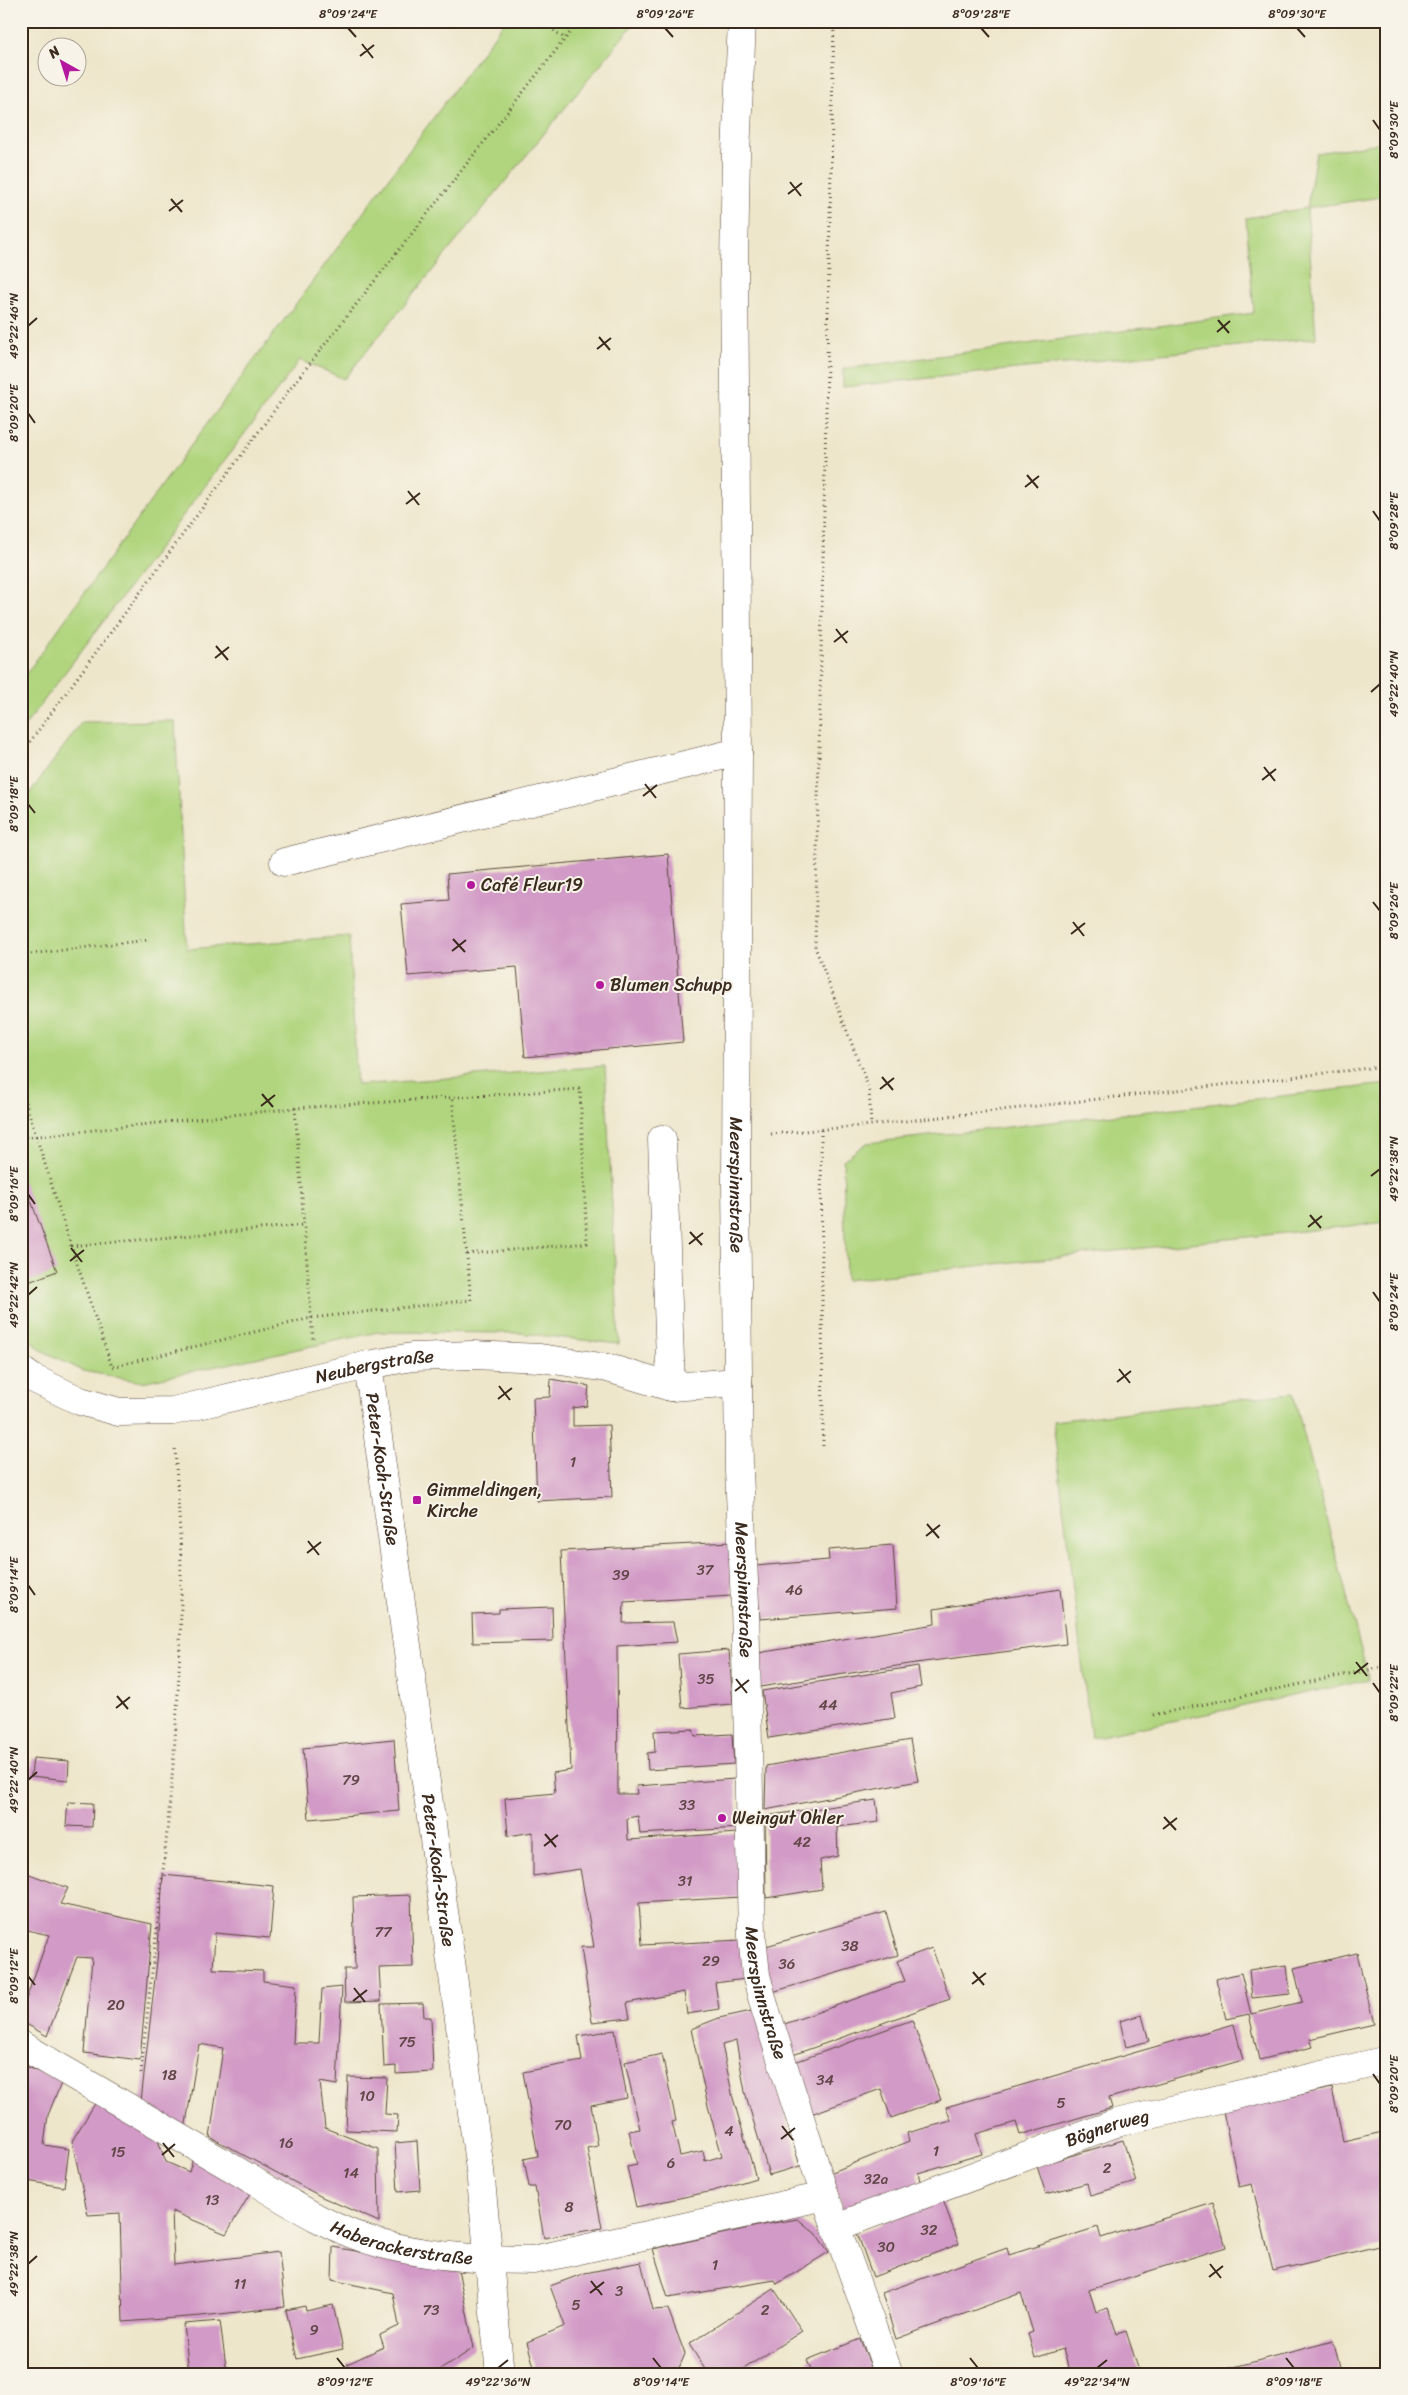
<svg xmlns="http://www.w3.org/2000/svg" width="1408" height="2395" viewBox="0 0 1408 2395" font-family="Sriracha,sans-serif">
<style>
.green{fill:#b0d57e;stroke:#76804e}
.building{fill:#d29ac6}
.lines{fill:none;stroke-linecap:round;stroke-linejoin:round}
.minor-casing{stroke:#564638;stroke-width:29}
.path{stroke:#564638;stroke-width:3;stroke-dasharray:1 4;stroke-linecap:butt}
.minor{stroke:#fff;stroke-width:28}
.ticks{fill:none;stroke:#3b2a1e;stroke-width:2}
.poi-dot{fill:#b5179e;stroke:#f7f3e8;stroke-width:2}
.labels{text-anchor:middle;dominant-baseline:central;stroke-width:4;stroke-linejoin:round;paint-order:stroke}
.number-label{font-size:15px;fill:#614648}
.poi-label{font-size:18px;fill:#3b2a1e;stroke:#f7f3e8;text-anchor:start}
.street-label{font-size:18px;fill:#3b2a1e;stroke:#f7f3e8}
.neatline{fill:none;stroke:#3b2a1e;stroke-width:2}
.ticks-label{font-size:12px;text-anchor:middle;fill:#3b2a1e}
</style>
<rect width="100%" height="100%" fill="#f7f3e8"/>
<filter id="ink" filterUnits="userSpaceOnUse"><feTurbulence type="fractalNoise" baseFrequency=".02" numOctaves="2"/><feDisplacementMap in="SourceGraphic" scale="10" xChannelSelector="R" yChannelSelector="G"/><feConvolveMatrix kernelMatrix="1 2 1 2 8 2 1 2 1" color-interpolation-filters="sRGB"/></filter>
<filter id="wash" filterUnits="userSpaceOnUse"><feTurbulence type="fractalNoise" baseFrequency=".0096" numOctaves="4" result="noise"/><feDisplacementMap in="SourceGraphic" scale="20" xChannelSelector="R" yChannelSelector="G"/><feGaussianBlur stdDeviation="1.12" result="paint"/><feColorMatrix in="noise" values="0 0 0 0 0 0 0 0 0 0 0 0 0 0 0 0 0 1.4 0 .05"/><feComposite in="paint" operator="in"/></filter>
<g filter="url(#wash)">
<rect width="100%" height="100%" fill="#eee6cb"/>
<g class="green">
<polygon points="505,21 636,21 344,379 300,360 21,731 21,681 173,470"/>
<polygon points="1387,142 1387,196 1307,208 1316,338 843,387 843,369 1254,313 1246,218 1307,208 1316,153"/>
<polygon points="175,721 187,949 349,936 357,1085 605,1066 619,1344 519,1333 378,1332 142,1382 83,1371 43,1351 21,1332 21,805 82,722"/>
<polygon points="1387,1084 1387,1222 846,1280 843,1160 867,1143"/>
<polygon points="1293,1393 1369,1680 1091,1738 1053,1421"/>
</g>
<g id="blocks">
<g class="building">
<polygon points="668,854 683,1042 525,1057 517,967 408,976 401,904 449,900 447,874"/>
<polygon points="24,1182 57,1271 21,1285 21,1183"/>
<polygon points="551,1379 589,1386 587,1406 573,1408 573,1426 609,1425 612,1497 537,1501 533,1398 550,1397"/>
<polygon points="731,1542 732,1596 624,1602 623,1623 673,1622 677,1642 617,1646 618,1794 637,1794 636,1786 735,1779 738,1828 640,1834 638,1816 627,1818 628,1840 737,1833 741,1897 639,1903 642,1945 741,1940 745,1979 715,1983 719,2009 687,2014 684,1992 627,2003 630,2018 592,2022 581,1947 594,1947 580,1869 533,1876 533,1832 508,1836 505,1798 555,1793 553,1773 571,1770 561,1551"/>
<polygon points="893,1545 897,1608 760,1619 755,1566 829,1560 828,1550"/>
<polygon points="1060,1589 1066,1644 916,1663 760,1687 758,1653 935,1624 934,1609"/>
<polygon points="552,1607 553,1641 473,1643 472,1614 499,1613 499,1609"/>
<polygon points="729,1650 733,1704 682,1708 678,1654"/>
<polygon points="918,1666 921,1687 891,1693 895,1718 769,1738 762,1691"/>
<polygon points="693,1729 695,1736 732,1734 734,1764 648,1770 647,1753 655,1752 654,1731"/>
<polygon points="394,1739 399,1811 309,1819 303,1748"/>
<polygon points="910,1740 918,1781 765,1810 766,1766"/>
<polygon points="33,1758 69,1761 68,1780 31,1776"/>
<polygon points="876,1800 879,1822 837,1827 838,1856 820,1860 822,1889 766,1898 765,1816"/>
<polygon points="68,1802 93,1803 92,1827 66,1826"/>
<polygon points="21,1871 68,1888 60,1904 152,1924 140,2060 84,2053 92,1958 77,1957 47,2036 21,2021 21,2013 49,1935 27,1930 21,1945"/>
<polygon points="163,1875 274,1886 270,1938 215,1933 213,1969 263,1971 263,1981 296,1985 293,2043 319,2043 322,1989 342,1987 337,2085 320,2082 325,2128 378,2149 379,2222 322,2197 210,2137 223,2048 199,2044 185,2130 141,2101 157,1961"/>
<polygon points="411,1895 413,1967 379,1968 381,2001 345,2002 344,1969 355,1969 353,1897"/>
<polygon points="886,1912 898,1955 772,1992 759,1948"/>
<polygon points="932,1948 950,1999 790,2056 779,2026 905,1981 897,1961"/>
<polygon points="1357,1953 1374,2024 1310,2039 1313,2047 1259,2060 1249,2014 1226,2019 1216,1979 1241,1973 1251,2014 1302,2002 1294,1968"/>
<polygon points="1287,1965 1290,1994 1252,1998 1249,1970"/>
<polygon points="423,2003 424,2017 431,2017 433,2072 396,2074 396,2066 384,2067 381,2004"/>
<polygon points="756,2010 800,2166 769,2175 745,2092 736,2041 722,2045 733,2098 756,2178 713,2191 636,2207 627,2167 637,2165 629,2131 640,2129 625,2062 662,2054 676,2121 672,2122 680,2156 703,2151 705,2161 722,2156 708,2106 691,2029 719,2018"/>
<polygon points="1142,2015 1149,2041 1126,2047 1120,2021"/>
<polygon points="912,2020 941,2100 891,2118 881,2089 811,2114 792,2063"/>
<polygon points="1234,2024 1243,2060 1109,2098 1112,2108 1020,2135 1016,2122 976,2134 982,2154 918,2173 921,2185 846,2216 830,2173 909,2141 907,2133 951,2121 946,2107"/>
<polygon points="615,2030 627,2098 591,2105 598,2146 587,2148 602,2228 544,2238 535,2187 529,2187 524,2159 538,2156 523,2072 582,2061 578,2036"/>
<polygon points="23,2065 62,2081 48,2115 44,2145 69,2149 64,2187 21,2180"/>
<polygon points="348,2077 387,2078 385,2114 398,2115 397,2132 346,2130"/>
<polygon points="1332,2088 1343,2141 1387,2131 1387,2244 1273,2271 1252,2184 1239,2187 1223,2111"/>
<polygon points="96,2102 156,2135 166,2162 189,2172 194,2155 253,2189 226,2234 172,2211 174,2265 279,2252 285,2307 201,2316 123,2322 120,2213 88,2215 72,2141"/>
<polygon points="1123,2140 1136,2182 1090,2195 1087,2183 1046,2194 1037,2166"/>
<polygon points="417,2141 420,2190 398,2192 395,2143"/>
<polygon points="943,2200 959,2244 873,2277 857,2233"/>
<polygon points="1213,2203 1226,2247 1089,2290 1096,2312 1108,2308 1117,2334 1126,2331 1140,2374 1070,2374 1063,2349 1035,2358 1028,2334 1033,2332 1021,2293 896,2339 882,2293 1007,2248 1009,2255 1098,2227 1101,2238"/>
<polygon points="798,2219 817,2235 829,2252 777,2284 775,2280 668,2298 653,2249 767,2224"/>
<polygon points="333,2247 458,2269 474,2348 434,2374 353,2374 347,2364 384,2347 380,2335 399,2326 393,2293 332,2280"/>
<polygon points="641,2262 653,2310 668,2309 685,2354 679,2368 634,2374 536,2374 527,2342 565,2326 550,2286 585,2273"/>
<polygon points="774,2289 802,2331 736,2374 708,2374 689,2344"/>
<polygon points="333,2305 343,2349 297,2359 286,2310 305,2306 306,2311"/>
<polygon points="220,2321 227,2374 189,2374 184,2324"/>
<polygon points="860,2339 874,2374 813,2374 807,2360"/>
<polygon points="1333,2341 1342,2374 1211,2374 1211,2373"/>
</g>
</g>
</g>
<g filter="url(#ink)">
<use href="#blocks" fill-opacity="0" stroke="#564638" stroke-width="1"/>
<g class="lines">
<g class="minor-casing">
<g id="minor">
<path id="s1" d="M742,21L736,153L734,265L738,752L736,1182L739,1471L745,1604L752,1936L756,1975L764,2005L825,2196L889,2374"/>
<polyline points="284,862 738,752"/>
<polyline points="662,1139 671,1387"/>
<path id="s2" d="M368,1365L480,2170L500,2374"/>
<path id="s3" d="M21,1370L32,1378L80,1401L119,1412L173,1411L368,1365L412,1357L473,1355L540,1358L608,1368L671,1387L738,1382"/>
<path id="s4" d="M21,2045C92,2086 163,2128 234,2169C281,2197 329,2230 382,2244C431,2257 483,2260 533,2260L825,2196"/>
<path id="s5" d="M836,2227L1116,2123L1387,2060"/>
</g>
</g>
<g class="path">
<polyline points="542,21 564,38"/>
<polyline points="834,21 815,947 869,1089 871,1125"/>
<polyline points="21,754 296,381 579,21"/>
<polyline points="21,955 148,940"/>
<polyline points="21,1101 25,1101 71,1246 112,1367 311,1318 471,1300 452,1096"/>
<polyline points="295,1108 313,1341"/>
<polyline points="821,1130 823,1448"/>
<polyline points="771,1134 871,1125 1387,1066"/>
<polyline points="21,1138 295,1108 580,1089 587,1243 467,1254"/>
<polyline points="71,1246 304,1225"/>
<polyline points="1153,1715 1387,1666"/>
<path d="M141,2073C158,1908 182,1741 181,1575C181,1532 177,1489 175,1446"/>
</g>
<use href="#minor" class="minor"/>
</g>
</g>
<path class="ticks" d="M348,28L356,37M665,28L673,37M981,28L989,37M1297,28L1305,37M362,44L373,58M360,56L374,45M1373,120L1380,130M790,182L801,196M788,194L802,183M171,199L182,212M169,211L183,200M1218,320L1229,333M28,326L37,318M1217,332L1230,321M599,337L610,350M597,349L611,338M28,413L35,423M1027,475L1038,488M1025,487L1039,476M408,491L419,505M406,504L420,493M1373,511L1380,521M836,629L847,643M834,642L848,631M216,646L228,660M215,658L229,647M1371,692L1380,684M1264,767L1275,781M1262,780L1276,769M645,784L656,798M643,796L657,785M28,804L35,813M1373,902L1380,911M1073,922L1084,936M1071,934L1085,923M453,939L465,952M452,951L466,940M882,1077L893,1090M880,1089L894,1078M262,1094L273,1107M261,1106L275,1095M1371,1176L1380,1169M28,1194L35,1204M1310,1215L1321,1228M1308,1227L1322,1216M690,1232L702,1245M689,1244L703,1233M71,1248L82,1262M70,1261L84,1250M1373,1292L1380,1302M28,1295L37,1287M1119,1369L1130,1383M1117,1382L1131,1371M499,1386L510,1400M498,1399L512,1388M927,1524L939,1538M926,1536L940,1525M308,1541L319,1555M307,1553L321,1542M28,1585L35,1595M1356,1662L1367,1676M1354,1674L1368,1663M736,1679L747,1693M1373,1683L1380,1693M735,1691L749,1680M117,1696L128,1709M116,1708L130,1697M28,1780L37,1772M1164,1817L1176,1830M1163,1829L1177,1818M545,1834L556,1847M544,1846L558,1835M973,1972L984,1985M28,1976L35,1985M972,1984L986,1973M354,1988L365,2002M353,2001L367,1990M1373,2074L1380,2084M782,2126L793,2140M781,2139L795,2128M163,2143L174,2157M162,2155L175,2144M28,2264L37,2256M1210,2264L1221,2278M1209,2277L1223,2266M591,2281L602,2295M590,2293L604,2282M337,2358L345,2368M653,2358L661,2368M970,2358L978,2368M1286,2358L1294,2368M498,2368L508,2360M1097,2368L1107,2360"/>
<g class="poi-dot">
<circle cx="471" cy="885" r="5"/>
<circle cx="600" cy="985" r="5"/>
<rect x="412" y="1495" width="10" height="10" rx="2.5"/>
<circle cx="722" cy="1818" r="5"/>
</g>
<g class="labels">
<g class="number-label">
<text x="573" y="1462">1</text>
<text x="705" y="1570">37</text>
<text x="621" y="1575">39</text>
<text x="794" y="1590">46</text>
<text x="706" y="1679">35</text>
<text x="828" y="1705">44</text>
<text x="351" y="1780">79</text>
<text x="687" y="1805">33</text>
<text x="802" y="1842">42</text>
<text x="685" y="1881">31</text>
<text x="383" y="1932">77</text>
<text x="850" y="1946">38</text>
<text x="711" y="1961">29</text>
<text x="787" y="1964">36</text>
<text x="116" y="2005">20</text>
<text x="407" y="2042">75</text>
<text x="169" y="2075">18</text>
<text x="825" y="2080">34</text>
<text x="367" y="2096">10</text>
<text x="1061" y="2103">5</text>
<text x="563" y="2125">70</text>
<text x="729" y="2131">4</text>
<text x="286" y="2143">16</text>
<text x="936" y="2151">1</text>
<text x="118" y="2152">15</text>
<text x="671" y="2163">6</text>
<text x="1107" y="2168">2</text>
<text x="351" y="2173">14</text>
<text x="876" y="2179">32a</text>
<text x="212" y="2200">13</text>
<text x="569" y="2207">8</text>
<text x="929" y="2230">32</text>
<text x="886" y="2247">30</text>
<text x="715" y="2265">1</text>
<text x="240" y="2284">11</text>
<text x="619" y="2291">3</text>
<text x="576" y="2305">5</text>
<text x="431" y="2310">73</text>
<text x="765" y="2310">2</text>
<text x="314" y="2330">9</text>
</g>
<g class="poi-label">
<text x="481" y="885">Café Fleur19</text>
<text x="610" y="985">Blumen Schupp</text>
<text x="427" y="1490">Gimmeldingen,<tspan x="427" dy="21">Kirche</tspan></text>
<text x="732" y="1818">Weingut Ohler</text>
</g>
<g class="street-label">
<text stroke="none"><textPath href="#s1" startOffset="1164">Meerspinnstraße</textPath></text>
<text stroke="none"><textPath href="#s3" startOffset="368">Neubergstraße</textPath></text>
<text stroke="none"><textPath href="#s2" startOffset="105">Peter-Koch-Straße</textPath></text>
<text stroke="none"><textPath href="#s1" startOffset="1569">Meerspinnstraße</textPath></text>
<text stroke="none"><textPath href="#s2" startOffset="510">Peter-Koch-Straße</textPath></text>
<text stroke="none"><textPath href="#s1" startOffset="1974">Meerspinnstraße</textPath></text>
<text stroke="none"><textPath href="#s5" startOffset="289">Bögnerweg</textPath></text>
<text stroke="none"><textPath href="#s4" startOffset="432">Haberackerstraße</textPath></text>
</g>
</g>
<rect width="1408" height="2395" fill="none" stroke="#f7f3e8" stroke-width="55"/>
<g transform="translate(62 62) rotate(321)"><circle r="24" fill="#f7f3e8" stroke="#aca397"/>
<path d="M0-4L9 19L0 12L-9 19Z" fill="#b5179e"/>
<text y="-8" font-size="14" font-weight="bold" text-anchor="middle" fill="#3b2a1e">N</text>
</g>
<rect x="28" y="28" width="1352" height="2340" class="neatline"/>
<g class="ticks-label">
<text x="348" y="18">8°09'24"E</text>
<text x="665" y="18">8°09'26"E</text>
<text x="981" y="18">8°09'28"E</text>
<text x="1297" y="18">8°09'30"E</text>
<text transform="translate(1394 130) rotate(-90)" y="4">8°09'30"E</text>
<text transform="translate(14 326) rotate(-90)" y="4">49°22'46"N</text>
<text transform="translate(14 413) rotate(-90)" y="4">8°09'20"E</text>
<text transform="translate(1394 521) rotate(-90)" y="4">8°09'28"E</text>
<text transform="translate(1394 684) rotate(-90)" y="4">49°22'40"N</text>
<text transform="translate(14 804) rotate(-90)" y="4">8°09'18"E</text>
<text transform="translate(1394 911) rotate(-90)" y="4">8°09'26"E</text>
<text transform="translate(1394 1169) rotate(-90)" y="4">49°22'38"N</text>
<text transform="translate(14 1194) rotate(-90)" y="4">8°09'16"E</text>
<text transform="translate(14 1295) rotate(-90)" y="4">49°22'42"N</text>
<text transform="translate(1394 1302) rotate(-90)" y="4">8°09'24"E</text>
<text transform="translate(14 1585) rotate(-90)" y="4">8°09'14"E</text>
<text transform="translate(1394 1693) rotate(-90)" y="4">8°09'22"E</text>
<text transform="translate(14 1780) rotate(-90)" y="4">49°22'40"N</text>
<text transform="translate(14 1976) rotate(-90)" y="4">8°09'12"E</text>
<text transform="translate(1394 2084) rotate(-90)" y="4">8°09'20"E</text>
<text transform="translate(14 2264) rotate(-90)" y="4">49°22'38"N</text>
<text x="345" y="2386">8°09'12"E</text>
<text x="498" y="2386">49°22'36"N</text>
<text x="661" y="2386">8°09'14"E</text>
<text x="978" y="2386">8°09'16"E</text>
<text x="1097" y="2386">49°22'34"N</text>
<text x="1294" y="2386">8°09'18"E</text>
</g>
</svg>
